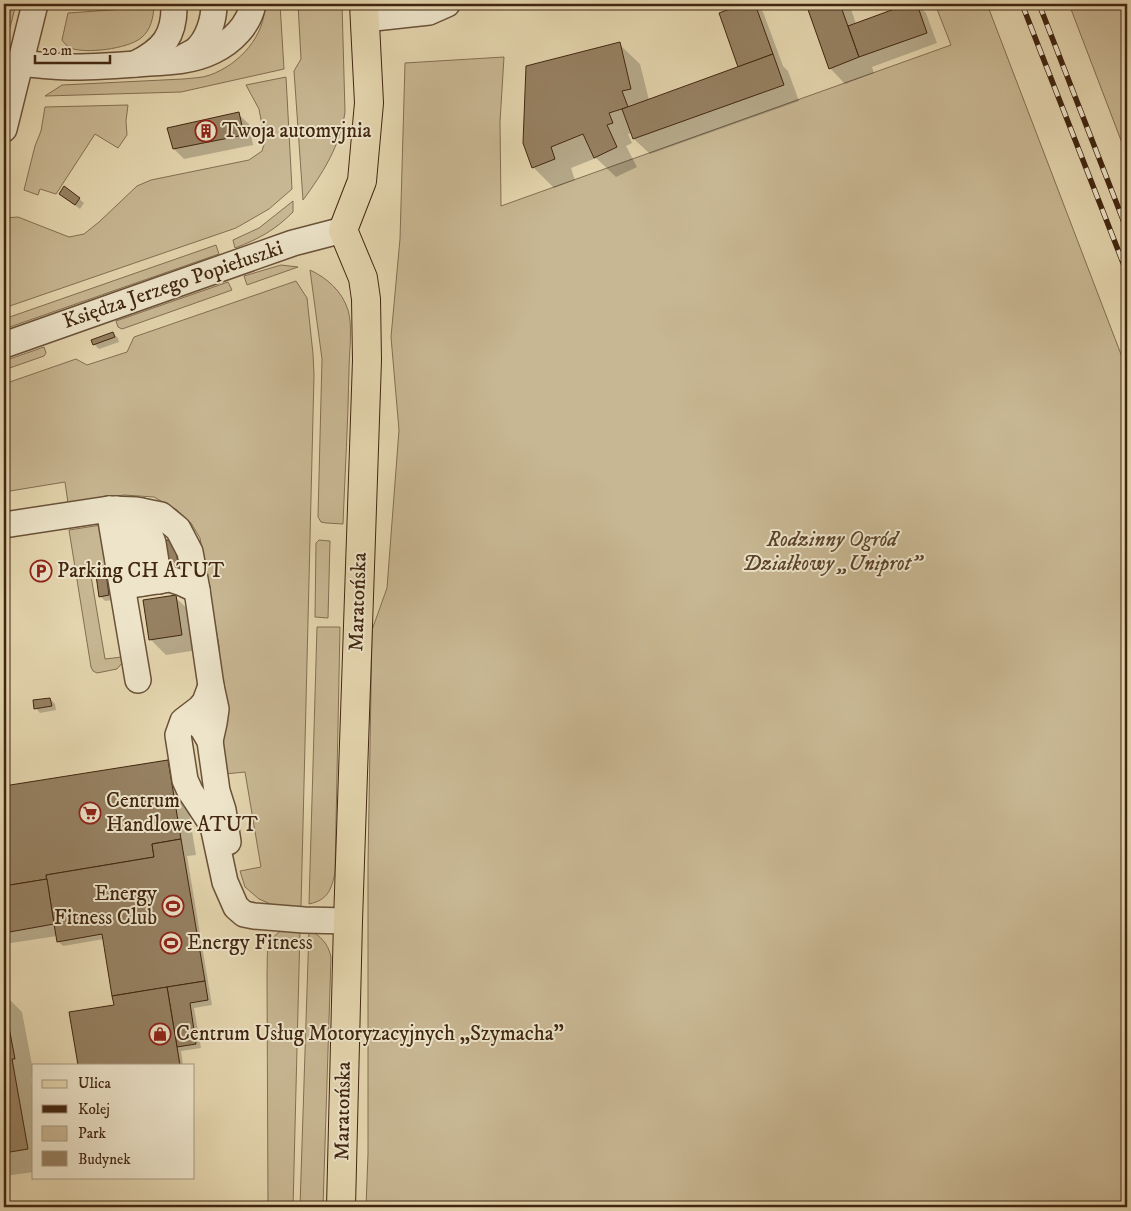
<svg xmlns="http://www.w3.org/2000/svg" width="1131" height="1211" viewBox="0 0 1131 1211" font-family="'IM FELL DW Pica',serif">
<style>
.green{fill:#c8b793;stroke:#846e52}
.shadow{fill:#0003}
.building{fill:#968162;stroke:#412610}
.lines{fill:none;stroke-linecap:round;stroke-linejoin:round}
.minor-casing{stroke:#6a5238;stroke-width:28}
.major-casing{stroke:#412610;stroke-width:30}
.minor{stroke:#ede4ca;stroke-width:25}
.major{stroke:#e4d5ae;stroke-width:28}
.rail-casing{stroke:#412610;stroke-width:5.5}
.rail{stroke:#ede4ca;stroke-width:4;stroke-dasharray:11;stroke-linecap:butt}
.labels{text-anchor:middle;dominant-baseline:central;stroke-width:4;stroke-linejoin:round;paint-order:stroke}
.poi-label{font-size:21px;fill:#412610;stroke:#ede4ca;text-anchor:start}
.street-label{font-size:21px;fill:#412610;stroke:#ede4ca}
.park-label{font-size:21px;font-style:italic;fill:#5c432a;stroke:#ede4ca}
</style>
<rect width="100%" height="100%" fill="#e4d5ae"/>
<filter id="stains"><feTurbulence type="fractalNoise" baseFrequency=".004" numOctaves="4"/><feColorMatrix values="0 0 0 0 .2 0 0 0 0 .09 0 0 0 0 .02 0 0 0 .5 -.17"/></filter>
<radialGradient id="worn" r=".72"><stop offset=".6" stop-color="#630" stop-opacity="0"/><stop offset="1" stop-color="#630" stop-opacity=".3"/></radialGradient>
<g class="green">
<polygon points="4,4 16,4 4,51"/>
<path d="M265,4H280L284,69L181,92L45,96L62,85L183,79C192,78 202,78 210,75C240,64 265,36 265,4Z"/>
<path d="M298,4H342L345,112C340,146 323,173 303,200L294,71L301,59Z"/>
<polygon points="935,4 987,4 1127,370 1127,1207 366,1207 368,1154 368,864 372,630 387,588 399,430 391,337 400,239 405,63 504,57 500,122 501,206 951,45"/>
<polygon points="1069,4 1127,4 1127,156"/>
<path d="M154,7C153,18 151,30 141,38C127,49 86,54 70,48C67,46 64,43 62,40L68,13Z"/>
<polygon points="286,77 292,189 269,209 236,228 4,308 4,218 18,217 69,237 84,234 99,222 137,186 151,180 249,160 262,151 265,141 259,109 246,85"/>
<polygon points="128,105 126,121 127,135 118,148 95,134 56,194 40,189 38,195 24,190 35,146 41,131 45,107"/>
<path d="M293,201V212C275,230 259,239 235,248L233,240L259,228Z"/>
<polygon points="216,245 219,254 4,329 4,319"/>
<polygon points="281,265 298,267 247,285 244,276"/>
<path d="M310,270C327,278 342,291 348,310C353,326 349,354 349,371C348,422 345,473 343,524L326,523L321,522L318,517L322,359Z"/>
<polygon points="296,281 307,298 313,354 314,375 301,907 273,905 259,899 245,887 240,871 261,867 245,772 225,774 219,646 200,538 191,523 177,510 154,497 124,495 68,503 65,482 4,492 4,384 76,359 87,365 127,352 134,337"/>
<polygon points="228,282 232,290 122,329 118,327 116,321"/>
<polygon points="44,347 46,353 44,356 4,370 4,361"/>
<polygon points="101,525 109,572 91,576 105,659 122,657 122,663 117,669 97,673 93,671 91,667 69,530"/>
<polygon points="319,540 330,541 328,618 315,617 316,543"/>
<path d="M317,627H340L335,873C331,890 328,900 309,904Z"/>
<path d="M309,929C321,937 328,943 331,957L323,1207H300Z"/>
<path d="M282,930H300L293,1207H268L267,972C268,952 264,942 282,930Z"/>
</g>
<g class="shadow">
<polygon points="747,4 755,4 763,12 783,66 788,71 799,101 650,154 634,139 632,133 628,134 632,143 626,146 637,167 616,177 596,158 571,168 575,180 554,188 533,167 619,44 640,64 649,100 739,67 720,13"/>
<polygon points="807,4 857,4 850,6 856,24 912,4 917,4 926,13 937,43 872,67 874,73 845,84 830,68"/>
<polygon points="238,114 249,124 253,145 184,159 174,149"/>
<polygon points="60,194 79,199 84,203 80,209 65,198"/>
<polygon points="113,334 118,338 119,342 99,349 94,344"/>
<polygon points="174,541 182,570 128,573"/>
<polygon points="106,575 111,580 113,600 105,601 100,596"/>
<polygon points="175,597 191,612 197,650 166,655 150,639"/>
<polygon points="50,699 55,704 56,710 40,713 36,708"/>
<polygon points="4,725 7,729 10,750 4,751"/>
<polygon points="167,761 183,777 196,855 187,856 212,1005 194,1008 201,1048 181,1051 183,1065 79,1065 115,1006 104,939 63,946 58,941 57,936 4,944 4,783 4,788"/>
<polygon points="4,994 22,1012 34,1075 34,1079 31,1079 34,1092 34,1172 4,1176"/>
</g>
<g class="building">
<polygon points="743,4 755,4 773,54 738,67 719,13"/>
<polygon points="806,4 840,4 859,57 829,69"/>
<polygon points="908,4 917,4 927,33 859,57 848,26"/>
<polygon points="620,42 631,89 622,91 628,107 609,113 613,123 607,125 617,147 594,158 583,134 551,147 555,159 532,168 523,143 526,66"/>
<polygon points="773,54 784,85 633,139 622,109"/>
<polygon points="239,112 244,135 173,149 167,128"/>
<polygon points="64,186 80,198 75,205 59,194"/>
<polygon points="113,332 115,337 93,345 91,340"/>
<polygon points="175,539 178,565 127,573 123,547"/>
<polygon points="106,573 109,595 99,597 96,575"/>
<polygon points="176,595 182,635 149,640 143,600"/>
<polygon points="50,698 52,706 34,709 33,700"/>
<polygon points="168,760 181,839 152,844 154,857 46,875 47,879 4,886 4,786"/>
<polygon points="181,839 205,981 112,996 102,934 57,942 46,875 154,857 152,844"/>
<polygon points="47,879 54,924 4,933 4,886"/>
<polygon points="205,981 208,1000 190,1003 196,1044 177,1047 167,987"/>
<polygon points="167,987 180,1065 78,1065 69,1012 114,1005 112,996"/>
<polygon points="4,1001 15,1059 12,1059 28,1149 4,1153"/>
</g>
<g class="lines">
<g class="minor-casing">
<g id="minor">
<polyline points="365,19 429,12 447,4"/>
<path d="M184,57C187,55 192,53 195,51C208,40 214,20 214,4"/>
<path d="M20,63C38,65 56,67 73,67C99,67 124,65 149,63C170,62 193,61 213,51C232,42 249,25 253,4"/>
<path d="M135,64C163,50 175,36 174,4"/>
<polyline points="4,129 35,4"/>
<polyline points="4,345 293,243 343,230"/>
<polyline points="109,509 138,680"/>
<polyline points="116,509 133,537 142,583"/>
<polyline points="141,511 153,543 159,581"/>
<polyline points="4,525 109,509 136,510 161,515 178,529 190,552 197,590 211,686 216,709 214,723 210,741"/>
<polyline points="125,586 170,579 182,583 197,590"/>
<polyline points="211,686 205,702 200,708 183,721 178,735 185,780 190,791 213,826 225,882 236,907 244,914 254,916 304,920 348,921"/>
<polyline points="201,727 203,729 210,741 217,791 223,810 228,842"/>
</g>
</g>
<g class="major-casing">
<polyline id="major" points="341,1207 348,921 367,360 366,299 363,278 343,230 362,181 369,103 364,4"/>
</g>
<use href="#minor" class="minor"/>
<use href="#major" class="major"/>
<g class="rail-casing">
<g id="rail">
<polyline points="1022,4 1127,273"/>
<polyline points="1039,4 1127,230"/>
</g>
</g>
<use href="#rail" class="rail"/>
</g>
<defs>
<g id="building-ring" transform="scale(1.125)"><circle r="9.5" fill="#ede4ca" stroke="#8f2418" stroke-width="1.5"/><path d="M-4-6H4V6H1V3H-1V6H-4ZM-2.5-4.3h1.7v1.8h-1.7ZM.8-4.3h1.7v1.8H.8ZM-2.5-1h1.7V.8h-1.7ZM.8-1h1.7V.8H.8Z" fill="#8f2418"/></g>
<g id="parking-ring" transform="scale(1.125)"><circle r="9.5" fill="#ede4ca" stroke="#8f2418" stroke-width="1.5"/><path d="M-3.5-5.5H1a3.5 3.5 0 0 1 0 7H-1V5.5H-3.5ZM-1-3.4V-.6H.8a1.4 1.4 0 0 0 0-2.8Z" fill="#8f2418"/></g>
<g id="supermarket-ring" transform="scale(1.125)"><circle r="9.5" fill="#ede4ca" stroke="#8f2418" stroke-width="1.5"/><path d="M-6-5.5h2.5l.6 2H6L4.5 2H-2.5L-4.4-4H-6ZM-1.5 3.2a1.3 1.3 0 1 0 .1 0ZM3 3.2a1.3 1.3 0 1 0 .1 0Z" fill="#8f2418"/></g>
<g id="stadium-ring" transform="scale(1.125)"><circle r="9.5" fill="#ede4ca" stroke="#8f2418" stroke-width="1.5"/><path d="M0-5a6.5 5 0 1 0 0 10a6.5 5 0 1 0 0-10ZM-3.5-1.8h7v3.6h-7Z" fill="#8f2418"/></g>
<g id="shop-ring" transform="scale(1.125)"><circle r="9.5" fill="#ede4ca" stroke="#8f2418" stroke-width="1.5"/><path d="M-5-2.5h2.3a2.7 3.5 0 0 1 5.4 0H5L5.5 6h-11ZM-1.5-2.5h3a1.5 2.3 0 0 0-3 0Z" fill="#8f2418"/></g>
</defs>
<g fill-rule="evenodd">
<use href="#building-ring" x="206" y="131"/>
<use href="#parking-ring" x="41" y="571"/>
<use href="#supermarket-ring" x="90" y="813"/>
<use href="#stadium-ring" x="173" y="906"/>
<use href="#stadium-ring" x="171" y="943"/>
<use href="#shop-ring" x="160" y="1034"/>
</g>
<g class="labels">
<g class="poi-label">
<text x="222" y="131">Twoja automyjnia</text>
<text x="57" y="571">Parking CH ATUT</text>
<text x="106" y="801">Centrum<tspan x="106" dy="24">Handlowe ATUT</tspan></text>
<text x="157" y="894" text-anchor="end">Energy<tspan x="157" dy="24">Fitness Club</tspan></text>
<text x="187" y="943">Energy Fitness</text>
<text x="176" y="1034">Centrum Usług Motoryzacyjnych „Szymacha”</text>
</g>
<g class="street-label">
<text transform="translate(173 285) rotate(-19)">Księdza Jerzego Popiełuszki</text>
<text transform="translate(358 602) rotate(-88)">Maratońska</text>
<text transform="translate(343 1111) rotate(-89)">Maratońska</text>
</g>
<g class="park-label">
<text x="832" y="540">Rodzinny Ogród<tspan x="832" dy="24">Działkowy „Uniprot”</tspan></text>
</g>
</g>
<rect width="1131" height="1211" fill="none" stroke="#e4d5ae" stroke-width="20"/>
<rect x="5" y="5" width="1121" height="1201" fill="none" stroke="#412610" stroke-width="2.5"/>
<rect x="10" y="10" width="1111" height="1191" fill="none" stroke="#412610"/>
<rect x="32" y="1064" width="162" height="115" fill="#ede4ca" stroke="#a89880"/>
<rect x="42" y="1080" width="25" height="8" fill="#e4d5ae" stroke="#a89880"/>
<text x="78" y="1088" font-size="15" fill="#412610">Ulica</text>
<rect x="42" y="1105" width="25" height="8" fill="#412610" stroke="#a89880"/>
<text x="78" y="1114" font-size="15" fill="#412610">Kolej</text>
<rect x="42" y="1126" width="25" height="15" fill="#c8b793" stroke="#a89880"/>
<text x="78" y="1138" font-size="15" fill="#412610">Park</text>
<rect x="42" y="1151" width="25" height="15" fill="#968162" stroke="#a89880"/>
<text x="78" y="1164" font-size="15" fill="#412610">Budynek</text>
<path d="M35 55v8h75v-8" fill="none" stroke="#412610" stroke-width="2.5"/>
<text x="42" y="55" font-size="15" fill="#412610" stroke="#ede4ca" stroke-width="4" paint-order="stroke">20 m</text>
<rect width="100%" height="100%" filter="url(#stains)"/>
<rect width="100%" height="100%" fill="url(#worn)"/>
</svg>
